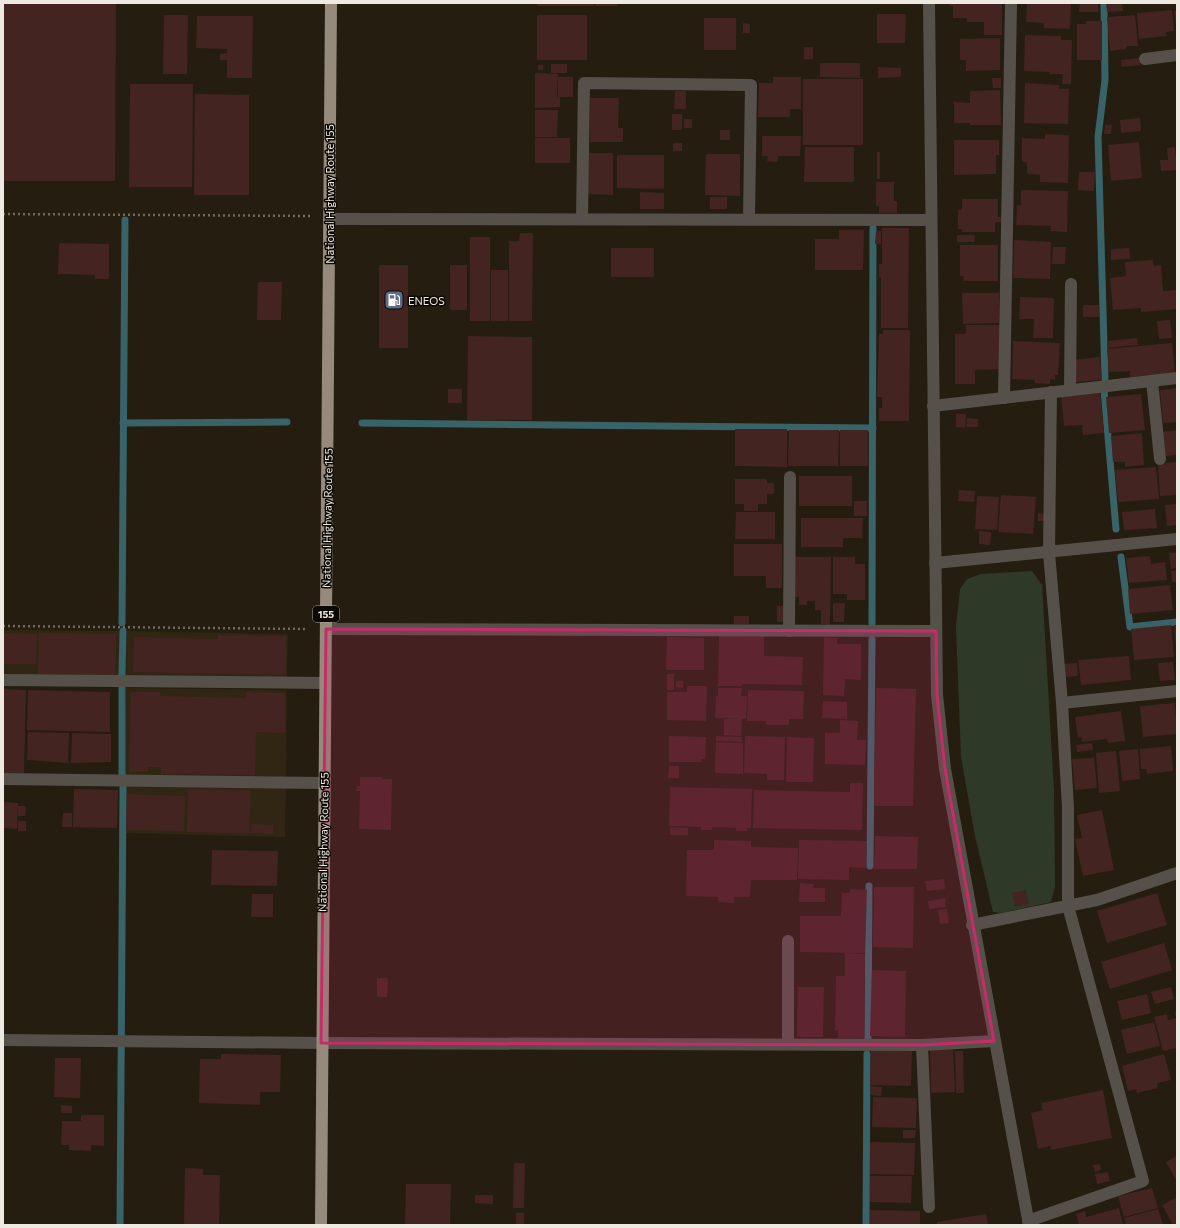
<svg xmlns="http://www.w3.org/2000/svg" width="1180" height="1228" viewBox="0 0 1180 1228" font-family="Commissioner,sans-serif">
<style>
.built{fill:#302613}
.green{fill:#2e3a27}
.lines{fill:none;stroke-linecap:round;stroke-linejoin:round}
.stream{stroke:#376369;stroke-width:7}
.building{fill:#442420}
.path{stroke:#70695e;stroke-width:2.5;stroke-dasharray:2 3;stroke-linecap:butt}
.service{stroke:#55504a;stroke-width:12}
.minor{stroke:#55504a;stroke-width:12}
.tertiary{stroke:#55504a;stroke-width:12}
.trunk{stroke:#968a7d;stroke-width:12}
.marked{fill:#c62d68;fill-opacity:0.2;stroke:#c62d68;stroke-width:3;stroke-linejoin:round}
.labels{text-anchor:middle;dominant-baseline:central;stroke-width:3;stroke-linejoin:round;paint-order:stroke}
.shield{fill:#0b0804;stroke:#aaa69f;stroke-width:1}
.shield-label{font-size:10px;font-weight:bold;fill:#eee9e1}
.street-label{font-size:11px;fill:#eee9e1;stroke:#0b0804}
.poi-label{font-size:11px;fill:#eee9e1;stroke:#0b0804;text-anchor:start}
</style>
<rect width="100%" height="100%" fill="#241d10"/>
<g class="built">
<polygon points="3,630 120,631 119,676 3,675"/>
<polygon points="127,631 288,634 287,678 126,675"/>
<polygon points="126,688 287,690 286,778 125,776"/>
<polygon points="126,785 286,787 285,837 125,833"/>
</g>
<polygon class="green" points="1032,571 1042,585 1054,790 1055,887 1051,902 1001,913 993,912 975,836 961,757 956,626 960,589 967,579 981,574"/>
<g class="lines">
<g class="stream">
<polyline points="1104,3 1105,80 1098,137 1105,379"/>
<polyline points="1104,390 1116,529"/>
<polyline points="123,423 287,422"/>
<polyline points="362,423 873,428"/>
<polyline points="1121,557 1130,627 1177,622"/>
<polyline points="122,623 125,220"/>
<polyline points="872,623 873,228"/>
<polyline points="122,674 123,631"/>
<polyline points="122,776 122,688"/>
<polyline points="870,866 872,639"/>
<polyline points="868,1038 869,886"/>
<polyline points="120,1225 123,788"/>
<polyline points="866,1225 867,1054"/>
</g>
</g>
<g class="building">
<polygon points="3,3 116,3 115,181 3,181"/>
<rect x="537" y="3" width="57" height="3"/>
<rect x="595" y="3" width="22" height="3"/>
<polygon points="949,3 1002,3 1002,35 984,35 984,22 967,22 967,18 953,18 953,6 949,6"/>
<polygon points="1027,3 1071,3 1070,29 1044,28 1044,23 1026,22"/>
<polygon points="1080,3 1098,3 1098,12 1079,12"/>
<polygon points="1106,3 1122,3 1123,11 1107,12"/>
<polygon points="1172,10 1174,31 1166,32 1167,36 1139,39 1137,13"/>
<polygon points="1174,11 1177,11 1177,26 1176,26"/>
<polygon points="877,14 906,14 905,43 877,43"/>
<polygon points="164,15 188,15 187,74 163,74"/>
<rect x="537" y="15" width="50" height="45"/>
<polygon points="1135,15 1138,46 1126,46 1126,49 1110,51 1107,17"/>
<polygon points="197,16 253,16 252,78 227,78 227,60 220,60 220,54 227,53 227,49 196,48"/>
<rect x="704" y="18" width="32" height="32"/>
<polygon points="1086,21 1102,21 1102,60 1077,60 1077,24 1086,24"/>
<polygon points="743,23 750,24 750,33 743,33"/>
<polygon points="1025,35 1061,36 1061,40 1072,40 1071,84 1062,84 1063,74 1050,74 1050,72 1024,71"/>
<polygon points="1000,38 1000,70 966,71 966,60 960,60 960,39"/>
<rect x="804" y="47" width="9" height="12"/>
<polygon points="1139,58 1140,65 1122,67 1121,60"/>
<polygon points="820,63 860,63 860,78 820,77"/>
<rect x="551" y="64" width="16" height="9"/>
<rect x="538" y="65" width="5" height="5"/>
<polygon points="878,67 901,68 901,77 878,78"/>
<polygon points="535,73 558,74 557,97 560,97 560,107 535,108"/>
<rect x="558" y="77" width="15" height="20"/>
<polygon points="773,77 801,77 801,109 790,109 790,117 758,117 759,83 773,83"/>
<polygon points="992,78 1001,78 1001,88 993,88"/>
<rect x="803" y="79" width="60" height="66"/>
<polygon points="1025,83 1059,85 1059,89 1069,89 1068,124 1024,123"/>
<polygon points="130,84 193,84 192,187 129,187"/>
<polygon points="1000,90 1001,125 970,125 970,123 954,123 954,102 970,103 970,91"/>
<polygon points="675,91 686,91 686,109 674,109"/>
<polygon points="195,94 249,95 249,195 194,195"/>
<polygon points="590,98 619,98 618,128 623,128 623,142 590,142"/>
<polygon points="535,110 558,110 557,137 535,137"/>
<rect x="672" y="114" width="10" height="16"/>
<polygon points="1140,118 1141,131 1121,133 1120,120"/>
<rect x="684" y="119" width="8" height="9"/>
<polygon points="1105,125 1112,125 1111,134 1104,134"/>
<rect x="720" y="130" width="10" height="10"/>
<polygon points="1045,134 1069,135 1068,183 1040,182 1040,175 1027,174 1027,162 1022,162 1022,138 1045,139"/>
<polygon points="762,136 801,136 800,156 778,156 778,162 767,161 768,156 762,156"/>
<rect x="535" y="138" width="35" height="25"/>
<polygon points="954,140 999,140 999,155 996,155 996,174 954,175"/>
<polygon points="1139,142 1142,178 1111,181 1108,145"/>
<rect x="673" y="143" width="9" height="8"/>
<polygon points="805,147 854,147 854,182 804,182"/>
<polygon points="1175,147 1177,170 1161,171 1160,160 1168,160 1167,148"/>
<rect x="877" y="152" width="3" height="27"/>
<polygon points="589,153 613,153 613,195 588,194"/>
<polygon points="706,154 740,154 740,196 705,195"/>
<polygon points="617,155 664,155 664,189 617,188"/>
<polygon points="1079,172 1095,172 1094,191 1078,190"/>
<polygon points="876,182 894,182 894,201 897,201 897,213 879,213 879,206 876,206"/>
<polygon points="1021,190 1068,191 1067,232 1050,231 1051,226 1016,225 1017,205 1021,206"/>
<polygon points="640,192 664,193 664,209 640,209"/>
<rect x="710" y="197" width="17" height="12"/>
<polygon points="962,199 998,199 998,217 1001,217 1001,222 995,222 995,232 962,232 962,229 958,229 958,210 962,210"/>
<polygon points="882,228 909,228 908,328 881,328 881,277 879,277 879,264 882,264"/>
<polygon points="839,230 864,230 863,270 815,270 815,239 839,239"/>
<polygon points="876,231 881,231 881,244 875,244"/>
<polygon points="520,233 533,233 532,321 509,321 509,241 519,241"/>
<polygon points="957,235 975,235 974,242 957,242"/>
<rect x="470" y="237" width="20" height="84"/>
<polygon points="1014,240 1051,242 1050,279 1013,278"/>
<polygon points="59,243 109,244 109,279 95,279 95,275 58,274"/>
<polygon points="960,245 998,245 998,281 963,281 964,276 960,276"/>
<polygon points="1053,247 1066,247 1065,264 1052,264"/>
<rect x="611" y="248" width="43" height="29"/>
<polygon points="1129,248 1130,259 1111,260 1111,249"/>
<polygon points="1153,260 1154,266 1161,265 1163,291 1177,290 1177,309 1141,312 1141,308 1113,310 1110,278 1126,276 1125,262"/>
<rect x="379" y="265" width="29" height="83"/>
<rect x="450" y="265" width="17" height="45"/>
<rect x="491" y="270" width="17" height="51"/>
<polygon points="258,282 282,282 281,320 257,320"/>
<polygon points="962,293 999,293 999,323 963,324"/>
<polygon points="1020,297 1054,298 1053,338 1033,338 1034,319 1019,319"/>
<rect x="1083" y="305" width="16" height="12"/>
<polygon points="1170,320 1172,338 1159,339 1157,321"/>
<polygon points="966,325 1000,325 1000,369 975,370 975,384 955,384 955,334 966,334"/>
<polygon points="883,330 910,330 909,421 879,421 879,408 882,408 882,397 877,397 879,334 883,334"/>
<polygon points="468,336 532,337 532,420 467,420"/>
<polygon points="1137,338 1138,345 1107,348 1107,341"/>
<polygon points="1013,341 1060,343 1058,375 1055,375 1055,380 1050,379 1050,384 1035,383 1035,380 1012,379"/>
<polygon points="1172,343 1175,373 1130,377 1130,371 1109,372 1107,349"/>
<polygon points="1100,357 1102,380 1075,382 1073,360"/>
<polygon points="1177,388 1177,422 1163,423 1160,390"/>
<rect x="448" y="389" width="14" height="14"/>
<polygon points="1100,393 1104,433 1083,435 1082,425 1064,426 1061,397"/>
<polygon points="1141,394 1145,430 1109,433 1106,397"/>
<polygon points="956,414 966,414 965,428 956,427"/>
<polygon points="967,418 978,419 978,427 966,427"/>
<polygon points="735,429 787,429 787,467 735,466"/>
<polygon points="789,430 839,430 838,466 788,466"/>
<rect x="840" y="430" width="28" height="36"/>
<polygon points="1177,430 1177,455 1164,456 1162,432"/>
<polygon points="1142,433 1144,465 1125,467 1125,462 1113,462 1111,436"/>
<polygon points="1177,462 1177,495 1160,496 1158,464"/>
<polygon points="1156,467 1159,499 1118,502 1115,470"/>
<rect x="799" y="476" width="53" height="30"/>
<polygon points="735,479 767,479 767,483 774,483 774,494 767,494 767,504 758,504 758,511 744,511 744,504 735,504"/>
<polygon points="959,490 975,491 974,502 958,501"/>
<polygon points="1001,495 1036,497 1033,534 998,532"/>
<polygon points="977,496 999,497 997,530 975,529"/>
<rect x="854" y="501" width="13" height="15"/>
<polygon points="1177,504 1177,525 1167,526 1165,505"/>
<polygon points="1155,509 1157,528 1124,530 1122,512"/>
<polygon points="736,512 775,512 775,539 735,539"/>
<polygon points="1038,513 1045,514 1044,521 1038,521"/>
<polygon points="801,518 863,518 862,538 843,538 843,547 801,547"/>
<polygon points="979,531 991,532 990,545 979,544"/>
<polygon points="734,544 782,544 782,588 766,588 766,576 734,576"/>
<polygon points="1169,553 1177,553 1177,568 1171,569"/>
<polygon points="1150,556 1151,564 1165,562 1167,580 1129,583 1126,558"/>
<polygon points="794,557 831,557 830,625 821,624 821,610 815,610 815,601 807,601 807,605 799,605 799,597 794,597"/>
<polygon points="833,557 855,557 855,564 865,564 865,600 847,600 847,594 833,594"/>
<polygon points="1177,570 1177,582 1172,582 1171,571"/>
<polygon points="1170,585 1173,610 1130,614 1128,589"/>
<polygon points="833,603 845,603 844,622 833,622"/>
<rect x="777" y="606" width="6" height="16"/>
<rect x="734" y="616" width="15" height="8"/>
<polygon points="1171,625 1174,657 1134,660 1131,629"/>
<polygon points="1174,625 1177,625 1177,648 1176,648"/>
<polygon points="3,633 37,634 36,664 3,664"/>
<polygon points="39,633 116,634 115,675 38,674"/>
<polygon points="218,635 286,636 286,675 133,672 134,637 218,639"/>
<polygon points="719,635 764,636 764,656 803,657 802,685 742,684 742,686 718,686"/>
<polygon points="667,637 704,638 704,670 666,670"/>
<polygon points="824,637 837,638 837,644 861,644 861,680 845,679 844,696 823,695"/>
<polygon points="1129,656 1131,680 1081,685 1078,660"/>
<polygon points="1173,662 1175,680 1160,681 1158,663"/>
<polygon points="1077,663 1078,676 1065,677 1064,664"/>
<rect x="667" y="674" width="7" height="16"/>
<polygon points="676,681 683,681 683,688 676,687"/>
<polygon points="687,686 707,686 706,721 667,720 667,692 687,692"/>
<polygon points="718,688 742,688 741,696 747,696 746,719 715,718 716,695 718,696"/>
<polygon points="876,688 916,689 913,806 874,806"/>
<polygon points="3,689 26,690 24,773 3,773"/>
<polygon points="28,690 110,692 110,732 27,730"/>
<polygon points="748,690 804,691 803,719 789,719 789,725 766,725 766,721 747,721"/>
<polygon points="131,692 160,692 160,696 246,698 246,692 285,693 285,733 256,732 255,775 161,774 161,767 148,767 148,772 129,772"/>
<polygon points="823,701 847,702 847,719 822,718"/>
<polygon points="1175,703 1177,734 1143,737 1140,706"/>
<polygon points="1121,711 1125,741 1108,743 1107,739 1082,742 1082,737 1078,738 1075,717"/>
<polygon points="724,719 742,719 741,736 724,735"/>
<polygon points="840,720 858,721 857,740 866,740 865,765 825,764 825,733 840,733"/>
<polygon points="28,732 69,733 68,763 27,760"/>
<polygon points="72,733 111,734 111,762 71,763"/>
<polygon points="669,736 706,737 705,759 701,759 701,762 669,762"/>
<polygon points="716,736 742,737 742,742 716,741"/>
<polygon points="745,736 785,737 784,780 767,780 767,774 744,773"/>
<polygon points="787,737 814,738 813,782 786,782"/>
<polygon points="716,742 743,743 743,774 715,773"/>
<polygon points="1092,743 1093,750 1077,752 1076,745"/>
<polygon points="1171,746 1173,771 1147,774 1146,769 1141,769 1140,749"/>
<polygon points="1138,749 1140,779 1122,781 1119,751"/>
<polygon points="1116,751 1120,791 1099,793 1096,753"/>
<polygon points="1094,758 1097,788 1075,790 1072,759"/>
<polygon points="669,766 679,766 679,778 668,778"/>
<polygon points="360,777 382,777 382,779 392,779 391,830 359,829 360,791 356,791 357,786 360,786"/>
<polygon points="850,783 863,783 862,830 753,828 754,790 850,792"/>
<polygon points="670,787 752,789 751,828 747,828 747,831 736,831 736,828 712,827 712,830 701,830 701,827 669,826"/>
<polygon points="74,789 118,790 117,828 73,827"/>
<polygon points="188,789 251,790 249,834 187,832"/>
<polygon points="127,794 185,796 184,831 126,830"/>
<polygon points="3,802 18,803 17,829 3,828"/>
<polygon points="18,806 26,806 25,816 18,816"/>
<polygon points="1102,810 1114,870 1083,876 1075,839 1082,838 1077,815"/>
<polygon points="63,813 72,813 72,827 62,827"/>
<rect x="18" y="821" width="8" height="10"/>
<polygon points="252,824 273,825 273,834 252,833"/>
<polygon points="670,827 688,828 688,835 670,835"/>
<polygon points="875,836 918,837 917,869 874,869"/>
<polygon points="714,840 751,841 751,847 798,848 797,880 751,880 750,897 734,897 734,903 718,902 718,897 686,896 687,850 714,850"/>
<polygon points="799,840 866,841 866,868 849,867 849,880 798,879"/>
<polygon points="212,850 278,851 277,886 211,885"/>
<polygon points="944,879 945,889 927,891 925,881"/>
<polygon points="800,883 814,884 813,888 825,888 825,902 799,902"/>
<polygon points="874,887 914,887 913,948 873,947"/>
<polygon points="850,889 867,890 865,953 800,952 800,916 841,916 842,893 850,893"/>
<polygon points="1026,890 1029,904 1015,907 1012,893"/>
<polygon points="1157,893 1167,925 1107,943 1097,911"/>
<polygon points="252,894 273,894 273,917 251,917"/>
<polygon points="945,898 946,907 929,909 928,901"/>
<polygon points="947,909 949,923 940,924 938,910"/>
<polygon points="1164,943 1172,970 1110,989 1101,962"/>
<polygon points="845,953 865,954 864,1038 838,1038 838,1030 835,1030 836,976 845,976"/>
<polygon points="872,970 906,971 905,1037 870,1036"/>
<polygon points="377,978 388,978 387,997 377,997"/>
<polygon points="798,987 824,987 823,1037 797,1037"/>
<polygon points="1171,987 1174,999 1155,1004 1151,992"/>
<polygon points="1147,994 1151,1013 1122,1020 1117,1001"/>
<polygon points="1177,1011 1177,1048 1163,1051 1154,1017 1167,1014 1168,1020 1176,1018 1175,1012"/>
<polygon points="1154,1022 1160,1046 1127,1054 1121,1030"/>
<polygon points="871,1049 912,1050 911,1086 870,1085"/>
<polygon points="953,1049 955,1092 931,1093 930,1050"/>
<polygon points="955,1051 963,1051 964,1093 956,1093"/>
<polygon points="221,1054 281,1055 280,1092 260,1092 260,1105 199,1103 200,1059 221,1059"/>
<polygon points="1164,1054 1171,1080 1157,1083 1158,1088 1137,1093 1136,1089 1128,1091 1122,1066"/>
<polygon points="55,1058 81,1058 80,1098 54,1097"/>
<polygon points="871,1086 882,1087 881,1096 871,1095"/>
<polygon points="1103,1090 1112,1138 1051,1150 1050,1146 1038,1149 1031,1113 1043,1110 1041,1103"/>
<polygon points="873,1097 917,1098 916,1128 872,1127"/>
<polygon points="61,1105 72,1106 72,1113 61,1113"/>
<polygon points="81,1115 104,1115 104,1146 91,1145 91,1151 69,1150 69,1145 61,1145 62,1121 81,1121"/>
<polygon points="903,1130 916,1130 915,1138 903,1138"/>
<polygon points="870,1142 915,1143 914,1175 870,1174"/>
<polygon points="1177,1156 1177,1182 1166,1162"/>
<polygon points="514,1163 525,1163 524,1208 513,1208"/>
<polygon points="1100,1164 1101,1170 1095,1172 1093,1165"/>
<polygon points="185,1168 203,1169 203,1175 220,1175 219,1225 184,1225"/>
<polygon points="1108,1172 1110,1181 1097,1184 1095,1174"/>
<polygon points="870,1176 912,1176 911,1203 870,1202"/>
<polygon points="406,1184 451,1184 450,1225 405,1225"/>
<polygon points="1152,1188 1158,1208 1124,1217 1118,1196"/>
<polygon points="475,1195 493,1195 493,1204 475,1203"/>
<polygon points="1177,1197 1177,1225 1173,1225 1162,1205"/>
<polygon points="1119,1208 1123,1225 1079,1225 1076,1214 1085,1211 1086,1217"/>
<polygon points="1158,1209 1163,1225 1126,1225 1124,1218"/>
<polygon points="870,1210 920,1211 920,1225 870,1225"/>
<rect x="516" y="1213" width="8" height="12"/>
<polygon points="986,1214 988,1225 937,1225 937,1222"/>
</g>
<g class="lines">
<g class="path">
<polyline points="3,214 310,216"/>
<polyline points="3,626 308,629"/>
</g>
<g class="service">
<polyline points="1145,59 1177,55"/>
<polyline points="1152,381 1160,459"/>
<polyline points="1070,390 1071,284"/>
<polyline points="789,631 790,477"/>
<polyline points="3,680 325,683"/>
<polyline points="3,779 324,783"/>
<polyline points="788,941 788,1044"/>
<polyline points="922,1045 929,1207"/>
</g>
<g class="minor">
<polyline points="329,219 931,220"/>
<polyline points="582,219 584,83 751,85 749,219"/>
<polyline points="1004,398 1011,3"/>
<polyline points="933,406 1177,378"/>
<polyline points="935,563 1177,539"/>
<polyline points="326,629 936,631"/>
<polyline points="1062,703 1177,691"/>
<polyline points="972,925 1097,900 1177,873"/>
<polyline points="3,1040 321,1043 922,1045 994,1041"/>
<polyline points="1028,1221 1143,1181 1068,906 1068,808 1062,703 1049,553 1051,392"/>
</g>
<polyline class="tertiary" points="929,3 937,695 945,769 1029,1225"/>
<polyline class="trunk" points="321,1225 331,3"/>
</g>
<path class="marked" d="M326,629L936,631L937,695L945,769L994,1041L922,1045L321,1043Z"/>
<defs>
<g id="fuel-square" transform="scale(1)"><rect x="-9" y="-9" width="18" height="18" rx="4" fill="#5c6f8a" stroke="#0b0804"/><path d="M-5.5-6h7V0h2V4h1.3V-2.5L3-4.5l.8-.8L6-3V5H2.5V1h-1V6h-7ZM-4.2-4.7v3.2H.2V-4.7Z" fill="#fff"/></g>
</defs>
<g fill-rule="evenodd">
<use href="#fuel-square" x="394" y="300"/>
</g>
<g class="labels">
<rect class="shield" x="313" y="606" width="26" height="16" rx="3"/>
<g class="shield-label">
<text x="326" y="614">155</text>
</g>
<g class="street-label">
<text transform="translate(329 194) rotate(-90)">National Highway Route 155</text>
<text transform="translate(327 518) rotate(-89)">National Highway Route 155</text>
<text transform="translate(323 842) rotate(-89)">National Highway Route 155</text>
</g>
<g class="poi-label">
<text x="408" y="300">ENEOS</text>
</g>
</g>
<rect width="1180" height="1228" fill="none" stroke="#eee9e1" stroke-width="8"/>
</svg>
